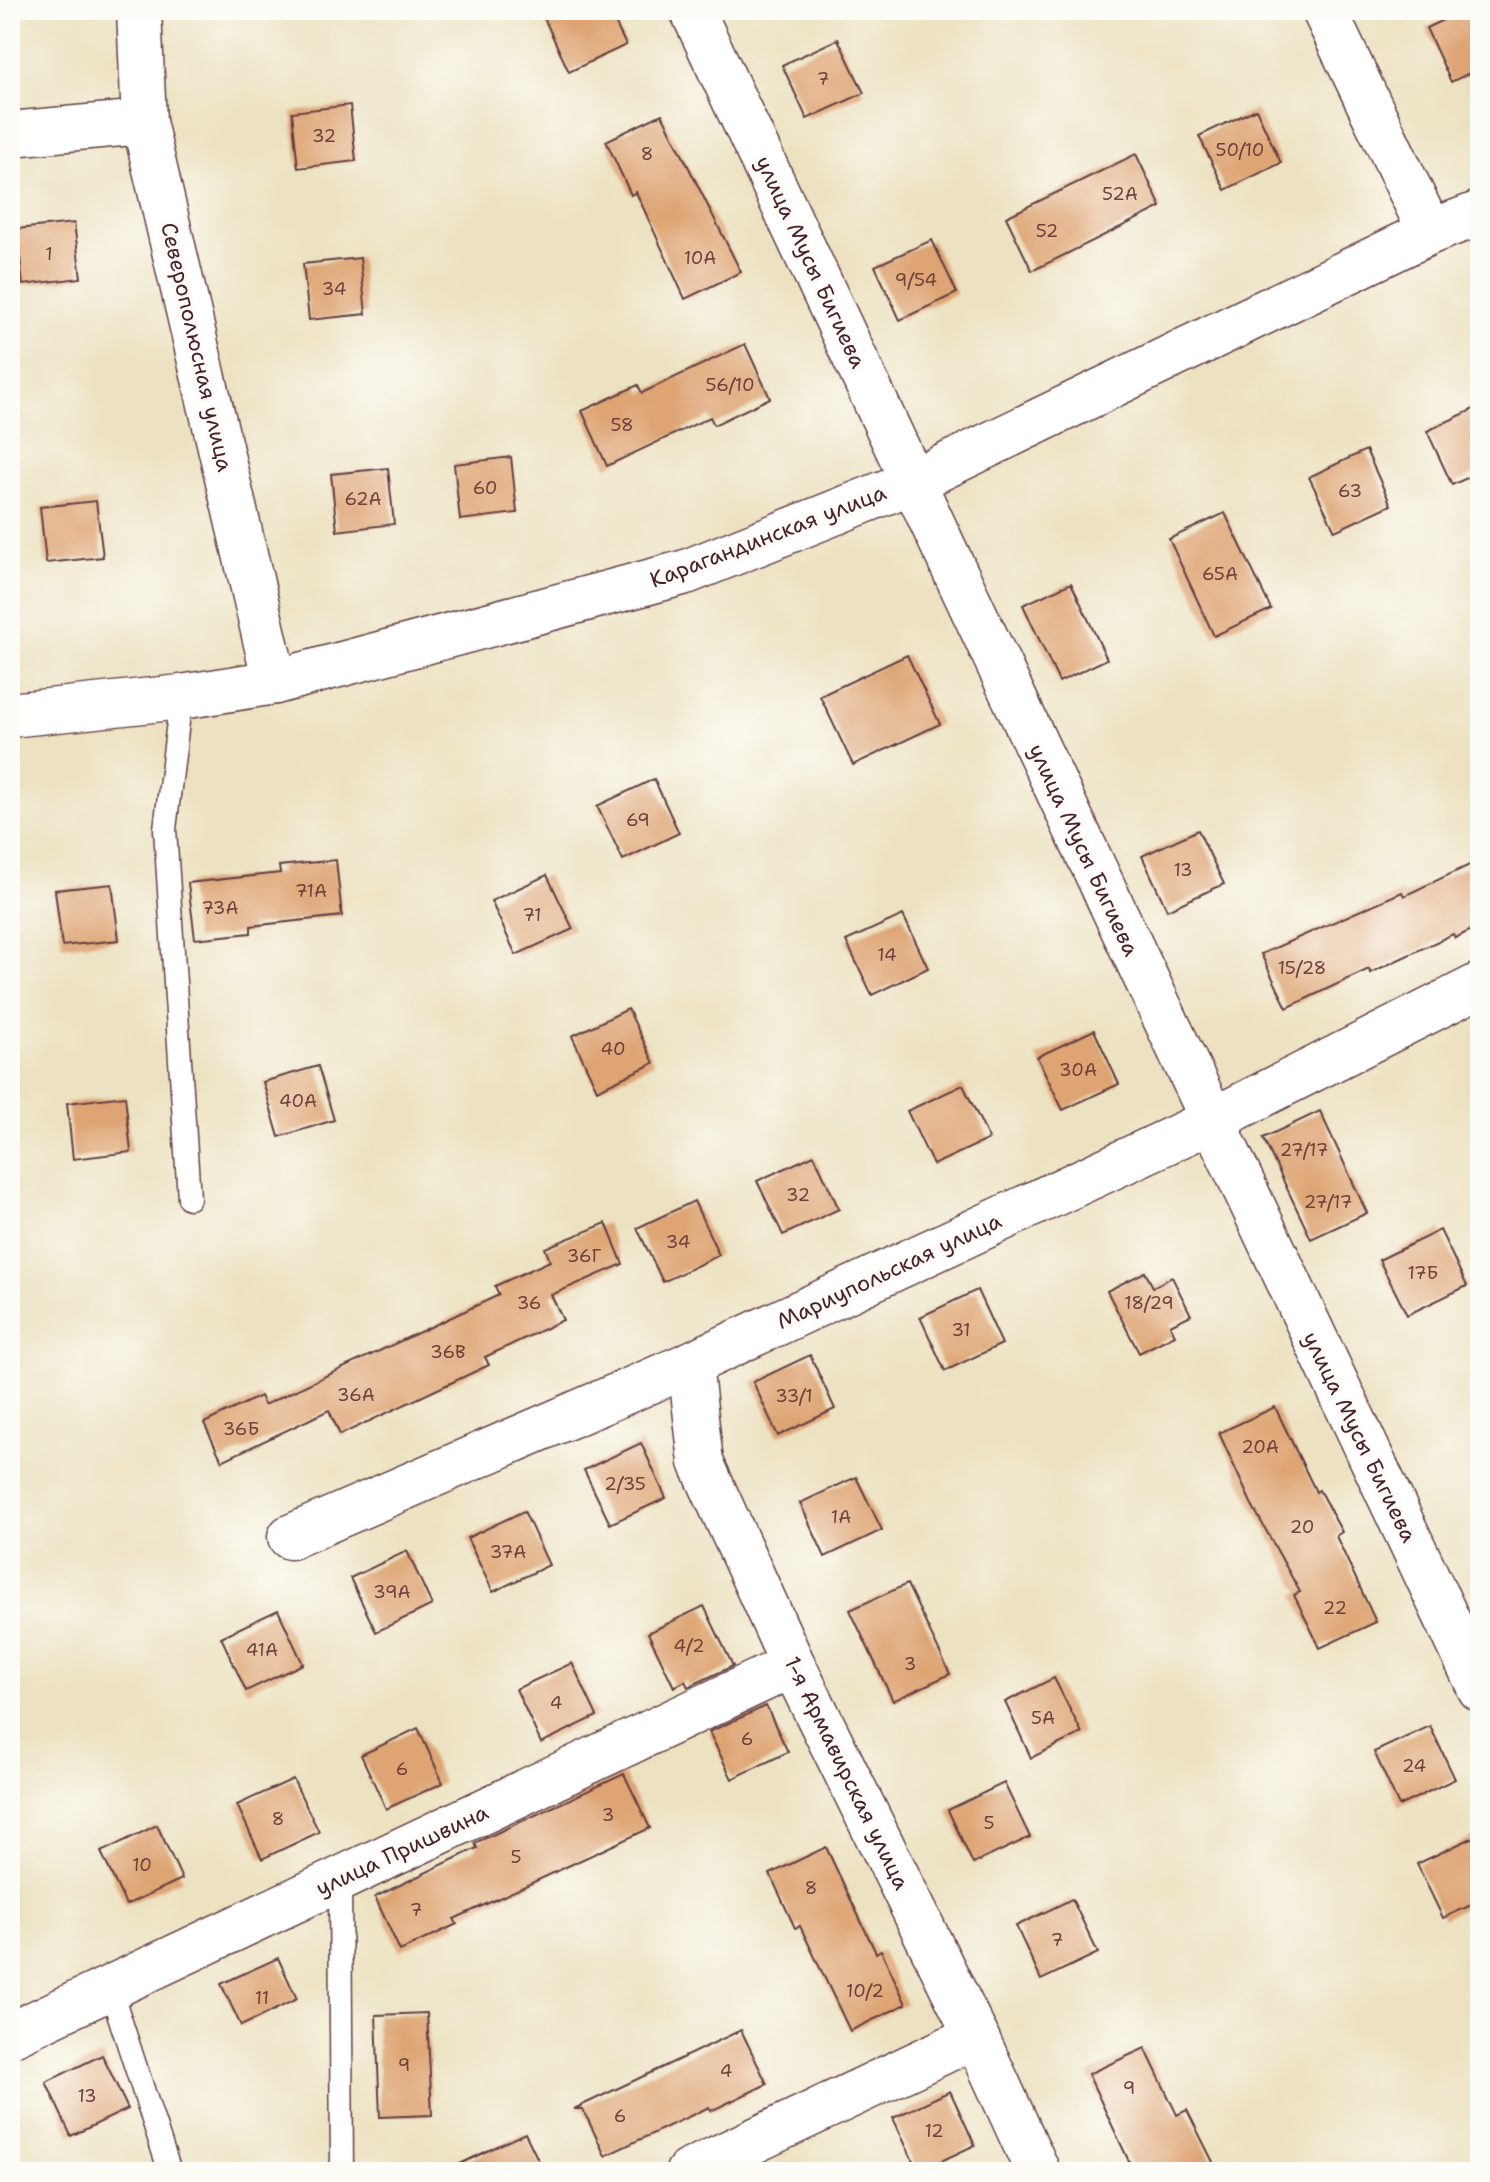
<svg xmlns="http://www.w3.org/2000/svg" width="1490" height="2182" viewBox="0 0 1490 2182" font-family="'Shantell Sans',sans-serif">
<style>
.building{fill:#dea473}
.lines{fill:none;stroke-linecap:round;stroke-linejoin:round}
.service-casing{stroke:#623c42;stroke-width:25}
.minor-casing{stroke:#623c42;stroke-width:47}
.tertiary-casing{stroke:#623c42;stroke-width:47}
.service{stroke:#fff;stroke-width:22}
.minor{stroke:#fff;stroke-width:44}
.tertiary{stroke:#fff;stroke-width:44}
.labels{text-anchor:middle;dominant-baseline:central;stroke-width:8;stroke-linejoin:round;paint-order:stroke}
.number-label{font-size:18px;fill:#6f403d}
.street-label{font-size:22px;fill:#4a1f2b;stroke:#fdfcf7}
</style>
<rect width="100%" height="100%" fill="#fdfcf7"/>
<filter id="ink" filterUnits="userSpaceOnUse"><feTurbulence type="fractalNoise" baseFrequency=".0125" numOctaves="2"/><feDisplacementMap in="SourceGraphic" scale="16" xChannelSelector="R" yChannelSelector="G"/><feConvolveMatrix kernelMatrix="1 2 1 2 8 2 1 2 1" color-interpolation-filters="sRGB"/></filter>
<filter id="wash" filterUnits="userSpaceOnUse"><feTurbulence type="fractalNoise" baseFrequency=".006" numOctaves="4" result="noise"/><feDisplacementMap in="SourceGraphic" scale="32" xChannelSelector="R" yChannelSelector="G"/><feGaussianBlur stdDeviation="1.8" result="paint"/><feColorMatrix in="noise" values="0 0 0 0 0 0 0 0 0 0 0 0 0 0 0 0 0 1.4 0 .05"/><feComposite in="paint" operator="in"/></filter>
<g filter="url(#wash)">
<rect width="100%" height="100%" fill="#ece2c1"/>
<g id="blocks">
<g class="building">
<polygon points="560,10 609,10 626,45 569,72 544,18"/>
<polygon points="1464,10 1480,10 1480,68 1451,82 1426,28"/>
<polygon points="838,39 864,93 807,119 782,65"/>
<polygon points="350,105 356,161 298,168 292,112"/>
<polygon points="1256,109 1281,163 1225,190 1199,136"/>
<polygon points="662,114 741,272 685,299 636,192 631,195 606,141"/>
<polygon points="1136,154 1161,207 1032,271 1006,217"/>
<polygon points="74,223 81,278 23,285 17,229"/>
<polygon points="932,240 957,293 900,320 875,266"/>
<polygon points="360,258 366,314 309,320 303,264"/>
<polygon points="745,344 770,398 714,425 710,417 607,466 582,411 638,385 642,393"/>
<polygon points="1480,406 1480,472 1452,485 1427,431"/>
<polygon points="1366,450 1391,505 1335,531 1309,477"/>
<polygon points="511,457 517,513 460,520 454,464"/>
<polygon points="388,468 394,524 337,531 331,474"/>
<polygon points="96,501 103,557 46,563 40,507"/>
<polygon points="1225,513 1271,609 1214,636 1169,539"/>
<polygon points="1071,583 1107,659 1059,682 1023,605"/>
<polygon points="907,655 940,724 853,765 820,696"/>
<polygon points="654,779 679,833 623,860 597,806"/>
<polygon points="1198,830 1224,884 1167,910 1142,856"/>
<polygon points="336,860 342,916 251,926 251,933 195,939 188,883 280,873 279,866"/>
<polygon points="1480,860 1480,926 1455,938 1453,934 1370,973 1369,969 1287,1008 1261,954 1402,892 1404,896"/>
<polygon points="547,875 573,929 516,955 491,901"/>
<polygon points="112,884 119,940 62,946 55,890"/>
<polygon points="903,915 928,968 872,995 846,941"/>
<polygon points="628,1009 654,1063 597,1090 572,1036"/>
<polygon points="1094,1030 1119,1084 1063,1110 1037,1057"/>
<polygon points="318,1066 334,1120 279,1137 263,1082"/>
<polygon points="963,1085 989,1139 933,1165 907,1111"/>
<polygon points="125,1096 131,1152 73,1159 67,1103"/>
<polygon points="1320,1111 1367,1213 1311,1239 1263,1138"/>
<polygon points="814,1155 839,1209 783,1235 757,1181"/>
<polygon points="694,1201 719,1255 663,1282 637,1228"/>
<polygon points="606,1223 623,1264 551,1295 563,1320 485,1357 489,1365 340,1435 329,1410 222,1461 204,1423 260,1396 264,1405 499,1295 495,1286 550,1261 545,1248"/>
<polygon points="1440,1230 1467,1286 1407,1315 1379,1260"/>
<polygon points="1145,1272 1153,1287 1172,1277 1191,1315 1170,1325 1175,1335 1139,1353 1107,1291"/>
<polygon points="977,1290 1002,1344 945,1371 920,1317"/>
<polygon points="810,1355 835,1409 778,1436 753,1382"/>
<polygon points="1275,1407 1316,1492 1319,1490 1342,1532 1336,1536 1376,1622 1320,1648 1294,1595 1300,1592 1251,1503 1219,1433"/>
<polygon points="641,1443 666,1498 610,1524 584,1470"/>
<polygon points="856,1477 882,1530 825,1557 800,1503"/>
<polygon points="524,1511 549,1565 493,1592 467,1538"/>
<polygon points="407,1551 432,1605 376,1632 350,1578"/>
<polygon points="907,1584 950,1674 893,1701 850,1610"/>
<polygon points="704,1606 733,1666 688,1687 685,1681 674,1687 648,1633"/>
<polygon points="278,1610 303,1664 246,1691 221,1637"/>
<polygon points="572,1663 597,1716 541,1743 516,1689"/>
<polygon points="1054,1678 1082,1733 1031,1758 1005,1702"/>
<polygon points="766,1706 788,1752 732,1779 709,1732"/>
<polygon points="1430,1726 1455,1779 1399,1806 1374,1752"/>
<polygon points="418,1728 443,1783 386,1809 361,1755"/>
<polygon points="624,1774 650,1828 454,1919 457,1924 400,1951 375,1897 477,1848 475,1843"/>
<polygon points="293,1779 319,1832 262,1859 237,1805"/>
<polygon points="1004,1783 1030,1837 973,1864 948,1810"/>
<polygon points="157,1825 182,1879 126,1905 101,1852"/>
<polygon points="1480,1834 1480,1901 1443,1918 1417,1864"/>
<polygon points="826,1847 876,1953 881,1950 906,2004 850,2031 800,1926 795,1928 770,1874"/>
<polygon points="1072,1899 1098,1953 1041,1980 1016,1926"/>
<polygon points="278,1958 297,1999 241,2026 221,1984"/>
<polygon points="427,2013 432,2115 380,2117 376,2015"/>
<polygon points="741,2030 767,2084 711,2111 709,2107 605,2156 583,2109 574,2109"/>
<polygon points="1145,2048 1177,2115 1187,2110 1218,2172 1134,2172 1088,2074"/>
<polygon points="102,2055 128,2109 71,2136 46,2082"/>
<polygon points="950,2091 975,2145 918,2172 893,2118"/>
<polygon points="525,2133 544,2172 443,2172"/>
</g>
</g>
</g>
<g filter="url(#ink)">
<use href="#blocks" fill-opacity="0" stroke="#623c42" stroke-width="2"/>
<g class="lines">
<g class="service-casing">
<g id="service">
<polyline points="181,697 165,829 189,1198"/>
<polyline points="340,1879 342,2172"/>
<polyline points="110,1988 170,2172"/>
</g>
</g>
<g class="minor-casing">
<g id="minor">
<polyline points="139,10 144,122 275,682"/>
<path d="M692,10C956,569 1214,1131 1480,1689"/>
<polyline points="1324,10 1430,232"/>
<polyline points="10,134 144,122"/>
<polyline points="690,1364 701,1462 793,1665 976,2036 1038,2172"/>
<polyline points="290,1537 690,1364 1209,1122 1480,985"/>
<polyline points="10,2035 793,1665"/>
<polyline points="688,2172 976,2036"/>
</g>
</g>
<g class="tertiary-casing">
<polyline id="tertiary" points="10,715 181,697 275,682 686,572 914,481 1430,232 1480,213"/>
</g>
<use href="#service" class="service"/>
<use href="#minor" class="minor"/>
<use href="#tertiary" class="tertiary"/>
</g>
</g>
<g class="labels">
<g class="number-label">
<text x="823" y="79">7</text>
<text x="324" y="136">32</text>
<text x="1240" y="150">50/10</text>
<text x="647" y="154">8</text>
<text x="1120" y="194">52А</text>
<text x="1047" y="231">52</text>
<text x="49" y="254">1</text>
<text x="700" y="258">10А</text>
<text x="916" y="280">9/54</text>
<text x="334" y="289">34</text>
<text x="730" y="385">56/10</text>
<text x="622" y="425">58</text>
<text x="485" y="488">60</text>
<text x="1350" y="491">63</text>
<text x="363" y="499">62А</text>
<text x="1220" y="574">65А</text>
<text x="638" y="820">69</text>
<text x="1183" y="870">13</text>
<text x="311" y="891">71А</text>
<text x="220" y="908">73А</text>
<text x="532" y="915">71</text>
<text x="887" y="955">14</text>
<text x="1302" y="968">15/28</text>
<text x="613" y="1049">40</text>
<text x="1078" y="1070">30А</text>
<text x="298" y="1101">40А</text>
<text x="1304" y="1150">27/17</text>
<text x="798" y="1195">32</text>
<text x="1328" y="1202">27/17</text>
<text x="678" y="1242">34</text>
<text x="584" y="1256">36Г</text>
<text x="1423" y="1273">17Б</text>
<text x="529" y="1303">36</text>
<text x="1149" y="1303">18/29</text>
<text x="961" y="1330">31</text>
<text x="448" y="1352">36В</text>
<text x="356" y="1395">36А</text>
<text x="794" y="1396">33/1</text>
<text x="241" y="1429">36Б</text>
<text x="1260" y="1447">20А</text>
<text x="625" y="1484">2/35</text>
<text x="841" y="1517">1А</text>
<text x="1302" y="1527">20</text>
<text x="508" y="1552">37А</text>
<text x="392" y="1592">39А</text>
<text x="1335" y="1608">22</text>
<text x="689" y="1646">4/2</text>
<text x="262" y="1650">41А</text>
<text x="910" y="1664">3</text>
<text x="556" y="1703">4</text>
<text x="1043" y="1718">5А</text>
<text x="747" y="1739">6</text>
<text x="1414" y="1766">24</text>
<text x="402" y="1769">6</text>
<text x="608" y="1815">3</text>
<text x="278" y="1819">8</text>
<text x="989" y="1823">5</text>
<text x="516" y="1857">5</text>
<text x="142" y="1865">10</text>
<text x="811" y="1888">8</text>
<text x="416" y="1910">7</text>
<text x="1057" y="1940">7</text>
<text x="865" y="1991">10/2</text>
<text x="262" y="1998">11</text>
<text x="404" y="2065">9</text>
<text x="726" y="2071">4</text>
<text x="1129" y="2088">9</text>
<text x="87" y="2096">13</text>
<text x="620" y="2116">6</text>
<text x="934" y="2131">12</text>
</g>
<g class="street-label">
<text transform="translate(811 262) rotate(65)">улица Мусы Бигиева</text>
<text transform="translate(197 347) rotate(77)">Северополюсная улица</text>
<text transform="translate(768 536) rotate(-21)">Карагандинская улица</text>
<text transform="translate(1084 850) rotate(65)">улица Мусы Бигиева</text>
<text transform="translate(889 1271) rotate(-25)">Мариупольская улица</text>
<text transform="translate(1360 1437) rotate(64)">улица Мусы Бигиева</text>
<text transform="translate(847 1773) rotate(64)">1-я Армавирская улица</text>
<text transform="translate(402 1850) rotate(-25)">улица Пришвина</text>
</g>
</g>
<rect width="1490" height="2182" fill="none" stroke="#fdfcf7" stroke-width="40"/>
</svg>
